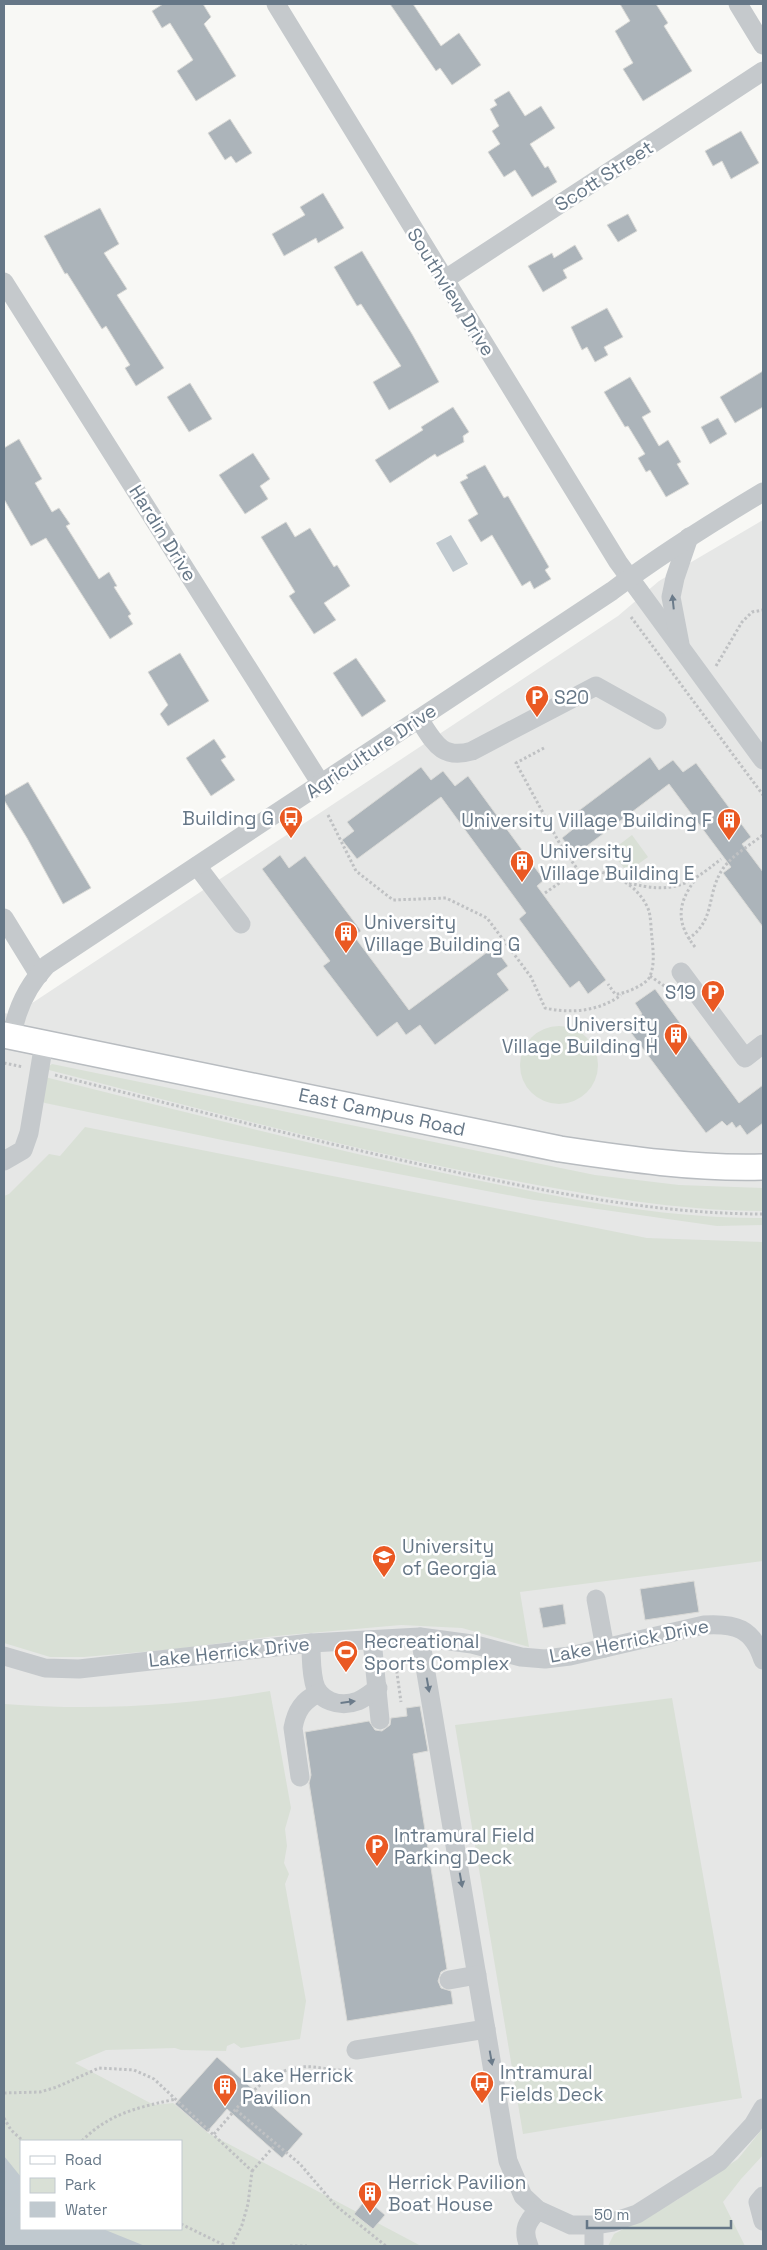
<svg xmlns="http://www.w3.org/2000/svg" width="767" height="2250" viewBox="0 0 767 2250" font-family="'Space Grotesk',sans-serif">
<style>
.built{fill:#e6e7e6;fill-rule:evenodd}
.green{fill:#d9e0d6;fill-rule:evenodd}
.water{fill:#c0c9cf}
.building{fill:#acb4ba;stroke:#dadad7}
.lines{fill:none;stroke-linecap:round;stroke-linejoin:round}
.major-casing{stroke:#b8bcc0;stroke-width:28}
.path{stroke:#bfc1c3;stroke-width:3;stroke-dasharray:2.5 2.5;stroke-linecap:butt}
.minor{stroke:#c5c9cc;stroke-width:19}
.major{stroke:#fff;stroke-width:25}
.oneway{fill:#6b7b8a}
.labels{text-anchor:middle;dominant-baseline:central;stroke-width:5;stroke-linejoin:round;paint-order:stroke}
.street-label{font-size:19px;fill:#667787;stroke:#fff}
.poi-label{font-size:19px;fill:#667787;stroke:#fff;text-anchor:start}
</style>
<rect width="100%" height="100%" fill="#f8f8f5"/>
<path class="built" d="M763,520V2246H4V1013L14,1015L618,616L659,581ZM21,2141H181V2229H21Z"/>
<g class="green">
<polygon points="632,835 648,857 627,872 611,851"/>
<circle cx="559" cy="1065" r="39"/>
<path d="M52,1064L595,1175L679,1185L763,1188V1211C676,1211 590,1195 505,1179C350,1150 197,1108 45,1069Z"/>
<path d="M45,1077C182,1111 319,1147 457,1176C557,1197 661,1219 763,1218V1225L717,1226L534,1200L227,1141L45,1103L40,1100Z"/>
<polygon points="85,1127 647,1238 763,1242 763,1561 520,1592 529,1647 462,1628 401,1625 276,1636 176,1649 84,1657 50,1657 4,1643 4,1196 9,1194 49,1154 60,1156"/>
<path d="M270,1691L291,1808L285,1829L287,1846L284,1863L289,1874L285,1884L306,2001L300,2039L241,2048L234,2043L227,2046L226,2051L181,2050L175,2048L106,2050L75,2063L154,2105L173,2103L208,2133L421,2246H4V1704C94,1711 181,1706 270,1691ZM21,2141H181V2229H21Z"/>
<polygon points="672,1698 742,2098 523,2134 455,1725"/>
<polygon points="763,2128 763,2155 741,2179 723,2202 745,2246 608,2246 614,2234 677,2200 738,2159"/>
</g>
<g class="water">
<polygon points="451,535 468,564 453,572 436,543"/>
<polygon points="4,2156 21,2177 21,2229 103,2229 145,2246 4,2246"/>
</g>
<g class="building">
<polygon points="163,4 203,4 211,17 204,24 236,76 196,101 177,71 193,60 170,23 162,28 152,11"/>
<polygon points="390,4 413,4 441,46 459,33 481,65 452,85 440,68 436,71"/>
<polygon points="620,4 656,4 668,23 664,26 692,71 643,101 623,69 633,63 615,31 630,21"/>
<polygon points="509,91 525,116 541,106 555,128 530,144 545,168 548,166 557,182 532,197 515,170 504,177 488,152 500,144 492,131 499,126 490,109 497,105 494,100"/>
<polygon points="230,119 252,153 236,163 231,156 225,160 208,133"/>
<polygon points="741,131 759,163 731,179 722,161 713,166 705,151"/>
<polygon points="323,193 344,228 318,243 316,238 284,256 272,234 305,215 300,207"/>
<polygon points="100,208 119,244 104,253 127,289 117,295 164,368 136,386 125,368 130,365 106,326 102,329 67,273 65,274 44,236"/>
<polygon points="628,214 637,231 618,242 607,225"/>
<polygon points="575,245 583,259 563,270 567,278 543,292 528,266 552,253 554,258"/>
<polygon points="362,251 412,334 439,382 389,410 373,382 401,366 361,304 357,306 334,267"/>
<polygon points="607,308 623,337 604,347 608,355 595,362 587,347 582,350 571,327"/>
<polygon points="763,371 763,407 735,423 720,397"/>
<polygon points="630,377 651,412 642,417 659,446 668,440 681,462 677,464 689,484 666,497 650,470 646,472 638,458 645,454 628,426 625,427 604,392"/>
<polygon points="190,383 212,419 189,432 167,397"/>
<polygon points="453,407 469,432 463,436 464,442 437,457 435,454 390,483 375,460 423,430 421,427"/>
<polygon points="718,418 727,434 710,444 701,427"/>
<polygon points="19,439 42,479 35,483 52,512 59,508 70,524 66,526 99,579 109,572 117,586 114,587 131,614 128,616 133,624 110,639 46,538 31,546 4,499 4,448"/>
<polygon points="253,453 270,479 260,486 268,499 245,514 219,475"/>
<polygon points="485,465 504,498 508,496 549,567 545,570 551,579 534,589 530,581 522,586 492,535 481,542 468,520 478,514 460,482 468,478 466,475"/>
<polygon points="286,522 295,537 310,528 334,567 337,565 350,586 324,603 336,620 314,634 289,596 295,592 261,537"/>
<polygon points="180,653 209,701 168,726 160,714 168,705 148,672"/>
<polygon points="356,658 386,701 362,717 333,673"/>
<polygon points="214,739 226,757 221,760 235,780 211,796 186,758"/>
<polygon points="650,757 659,770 673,760 683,772 696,763 751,837 742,844 763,872 763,927 723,873 731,867 669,784 575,855 562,838 583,821 577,812"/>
<polygon points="421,767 431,780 443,771 455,786 468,776 544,880 537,886 606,980 588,994 579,981 570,988 519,919 526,913 441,797 357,859 342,840 354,831 347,822"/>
<polygon points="28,782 91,888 63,904 27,838 4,800 4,796"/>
<polygon points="280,855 289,868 305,856 361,931 354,936 409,1010 494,947 508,966 497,974 509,990 435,1045 420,1025 406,1035 397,1022 377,1037 323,966 330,961 262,869"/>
<polygon points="655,989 739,1103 763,1085 763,1123 747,1135 740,1125 736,1128 732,1122 727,1126 722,1121 706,1133 626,1026 642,1014 635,1003"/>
<polygon points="694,1581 699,1612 645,1620 640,1589"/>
<polygon points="563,1604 566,1624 543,1628 539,1608"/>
<polygon points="420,1706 428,1751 413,1754 447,1969 441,1972 438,1981 441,1988 451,1991 453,2004 347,2021 309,1783 311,1775 305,1732 369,1721 375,1730 382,1731 390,1725 391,1718 407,1716 406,1708"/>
<polygon points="217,2057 303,2134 282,2158 227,2109 207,2132 175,2104"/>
<polygon points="366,2199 385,2215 373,2229 354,2214"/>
</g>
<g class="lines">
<g class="major-casing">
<path id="major" d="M4,1035L560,1149C627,1159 695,1169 763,1167"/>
</g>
<g class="path">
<polyline points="631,617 763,795"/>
<polyline points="716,666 742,622 752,612 763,610"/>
<path d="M544,748L516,763L561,846L578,870C607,869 638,882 649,911C651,919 651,930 652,938C653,949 655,965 650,976C648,984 623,995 615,994L608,984"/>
<path d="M328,815L356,871L393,900L446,898L487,918L531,977L545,1008C571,1014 600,1011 621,995"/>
<path d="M629,883C672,894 688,886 721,859"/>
<polyline points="545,893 578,870"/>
<path d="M688,939C716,920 706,895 722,870C731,856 750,845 763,835"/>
<path d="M695,947C676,923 677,904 695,880"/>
<polyline points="650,976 670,990"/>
<polyline points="4,1063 23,1067"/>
<path d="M55,1075C190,1109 324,1144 460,1173C559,1194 661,1214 763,1214"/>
<polyline points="396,1666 401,1702"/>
<polyline points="4,2093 40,2092 57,2087 99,2068 134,2070 154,2079 252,2171 248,2204 242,2225 232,2246"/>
<polyline points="236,2110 300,2164 335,2205 386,2246"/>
<polyline points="4,2118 11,2130 23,2141"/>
<path d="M214,2134C238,2108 262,2071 301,2067C319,2065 333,2073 351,2069"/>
<path d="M82,2141C109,2113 140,2107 176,2099"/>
<polyline points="252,2171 275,2145"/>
<polyline points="181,2224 226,2246"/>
<polyline points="290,2246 307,2246"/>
</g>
<g class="minor">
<polyline points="276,4 618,562 763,760"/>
<polyline points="738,4 763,45"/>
<polyline points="444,280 763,71"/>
<polyline points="4,282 321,784"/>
<polyline points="680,644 671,597 675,578 689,537"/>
<path d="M419,719C434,742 441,760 472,751L596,686L657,720"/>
<polyline points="197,866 241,924"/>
<polyline points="4,918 39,975"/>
<polyline points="681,972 745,1058 763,1044"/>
<path d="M12,1036C16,1010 28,985 47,965L612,591C660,555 711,523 763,492"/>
<polyline points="4,1161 23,1150 29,1133 44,1043"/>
<polyline points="596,1599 605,1648"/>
<polyline points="420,1637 508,2161 523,2196 538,2210 571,2225 594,2225 613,2222 637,2214 719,2162 753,2125 763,2108"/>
<polyline points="372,1640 380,1720"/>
<path d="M311,1643C311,1655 311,1669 314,1682C318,1701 340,1708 358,1701C365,1698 371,1693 378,1688"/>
<path d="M4,1656L45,1668L79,1669L311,1643L420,1637L472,1644L521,1657L545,1659L570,1656L704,1625C735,1623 753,1628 763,1660"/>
<path d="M300,1777L293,1728C296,1711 303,1700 319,1693"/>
<polyline points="449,1980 477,1975"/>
<polyline points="356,2050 486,2029"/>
<polyline points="763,2196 758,2202 763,2221"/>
<path d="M529,2246C522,2230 527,2222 538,2210"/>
<polyline points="594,2246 594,2225"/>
</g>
<use href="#major" class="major"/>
</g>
<defs><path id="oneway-solid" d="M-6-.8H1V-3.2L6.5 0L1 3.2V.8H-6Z" transform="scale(1.25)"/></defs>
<g class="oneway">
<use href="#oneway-solid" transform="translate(673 602) rotate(-96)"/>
<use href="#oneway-solid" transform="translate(428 1685) rotate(80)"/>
<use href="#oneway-solid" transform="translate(348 1702) rotate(-7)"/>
<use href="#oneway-solid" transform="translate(461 1880) rotate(80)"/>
<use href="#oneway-solid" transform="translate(491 2058) rotate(80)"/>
</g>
<defs>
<g id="parking-pin" transform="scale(1.25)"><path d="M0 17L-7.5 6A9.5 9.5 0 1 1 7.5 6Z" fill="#ea5923" stroke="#fff"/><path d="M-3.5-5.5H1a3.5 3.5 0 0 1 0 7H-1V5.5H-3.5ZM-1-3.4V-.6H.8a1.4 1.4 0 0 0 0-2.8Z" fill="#fff"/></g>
<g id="bus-pin" transform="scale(1.25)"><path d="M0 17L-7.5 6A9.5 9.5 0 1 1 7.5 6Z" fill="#ea5923" stroke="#fff"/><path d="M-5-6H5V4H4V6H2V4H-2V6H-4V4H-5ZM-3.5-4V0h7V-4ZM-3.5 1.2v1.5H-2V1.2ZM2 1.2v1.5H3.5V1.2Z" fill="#fff"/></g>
<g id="building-pin" transform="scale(1.25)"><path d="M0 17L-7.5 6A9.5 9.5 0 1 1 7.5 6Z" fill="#ea5923" stroke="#fff"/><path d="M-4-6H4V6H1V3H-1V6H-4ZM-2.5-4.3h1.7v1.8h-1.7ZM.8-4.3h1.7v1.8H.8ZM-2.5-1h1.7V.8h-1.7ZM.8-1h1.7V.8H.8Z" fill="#fff"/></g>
<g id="university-pin" transform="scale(1.25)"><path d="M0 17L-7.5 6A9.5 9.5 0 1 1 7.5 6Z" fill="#ea5923" stroke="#fff"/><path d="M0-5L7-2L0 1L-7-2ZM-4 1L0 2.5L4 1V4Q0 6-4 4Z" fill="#fff"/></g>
<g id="stadium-pin" transform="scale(1.25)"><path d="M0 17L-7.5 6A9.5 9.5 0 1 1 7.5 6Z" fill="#ea5923" stroke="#fff"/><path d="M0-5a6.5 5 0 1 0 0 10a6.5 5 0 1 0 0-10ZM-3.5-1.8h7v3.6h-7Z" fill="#fff"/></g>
</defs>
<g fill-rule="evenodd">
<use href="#parking-pin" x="537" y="697"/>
<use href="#bus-pin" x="291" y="818"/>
<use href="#building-pin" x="729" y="820"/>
<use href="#building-pin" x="522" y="862"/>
<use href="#building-pin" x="346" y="933"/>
<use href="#parking-pin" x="713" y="992"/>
<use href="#building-pin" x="676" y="1035"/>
<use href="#university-pin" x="384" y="1557"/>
<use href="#stadium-pin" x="346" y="1652"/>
<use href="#parking-pin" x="377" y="1846"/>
<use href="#bus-pin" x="482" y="2083"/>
<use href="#building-pin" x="225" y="2086"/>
<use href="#building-pin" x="370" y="2193"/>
</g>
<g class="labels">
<g class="street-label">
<text transform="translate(604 176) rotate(-33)">Scott Street</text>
<text transform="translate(451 292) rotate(58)">Southview Drive</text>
<text transform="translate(163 533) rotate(58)">Hardin Drive</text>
<text transform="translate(371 751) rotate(-34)">Agriculture Drive</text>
<text transform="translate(382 1112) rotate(12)">East Campus Road</text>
<text transform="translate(629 1641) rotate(-11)">Lake Herrick Drive</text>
<text transform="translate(229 1652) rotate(-6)">Lake Herrick Drive</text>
</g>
<g class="poi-label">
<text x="554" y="697">S20</text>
<text x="274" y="818" text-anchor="end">Building G</text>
<text x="712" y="820" text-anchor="end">University Village Building F</text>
<text x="540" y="851">University<tspan x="540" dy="22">Village Building E</tspan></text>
<text x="364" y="922">University<tspan x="364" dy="22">Village Building G</tspan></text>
<text x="696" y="992" text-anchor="end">S19</text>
<text x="658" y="1024" text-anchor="end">University<tspan x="658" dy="22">Village Building H</tspan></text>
<text x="402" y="1546">University<tspan x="402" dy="22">of Georgia</tspan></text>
<text x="364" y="1641">Recreational<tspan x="364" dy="22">Sports Complex</tspan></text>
<text x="394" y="1835">Intramural Field<tspan x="394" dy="22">Parking Deck</tspan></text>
<text x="500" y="2072">Intramural<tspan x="500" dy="22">Fields Deck</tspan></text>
<text x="242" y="2075">Lake Herrick<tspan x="242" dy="22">Pavilion</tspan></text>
<text x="388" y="2182">Herrick Pavilion<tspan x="388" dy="22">Boat House</tspan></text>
</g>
</g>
<rect width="767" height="2250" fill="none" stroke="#667787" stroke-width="10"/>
<rect x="20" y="2140" width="162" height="90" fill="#ffffff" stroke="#c2c9cf"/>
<rect x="30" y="2156" width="25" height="8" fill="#ffffff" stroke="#c2c9cf"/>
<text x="65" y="2165" font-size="15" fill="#667787">Road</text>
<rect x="30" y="2178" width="25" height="15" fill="#d9e0d6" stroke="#c2c9cf"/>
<text x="65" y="2190" font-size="15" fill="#667787">Park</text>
<rect x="30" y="2202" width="25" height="15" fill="#c0c9cf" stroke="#c2c9cf"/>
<text x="65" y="2215" font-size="15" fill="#667787">Water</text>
<path d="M587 2220v8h144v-8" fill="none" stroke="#667787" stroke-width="2.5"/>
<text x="594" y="2220" font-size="15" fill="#667787" stroke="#ffffff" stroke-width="4" paint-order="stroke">50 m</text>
</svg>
